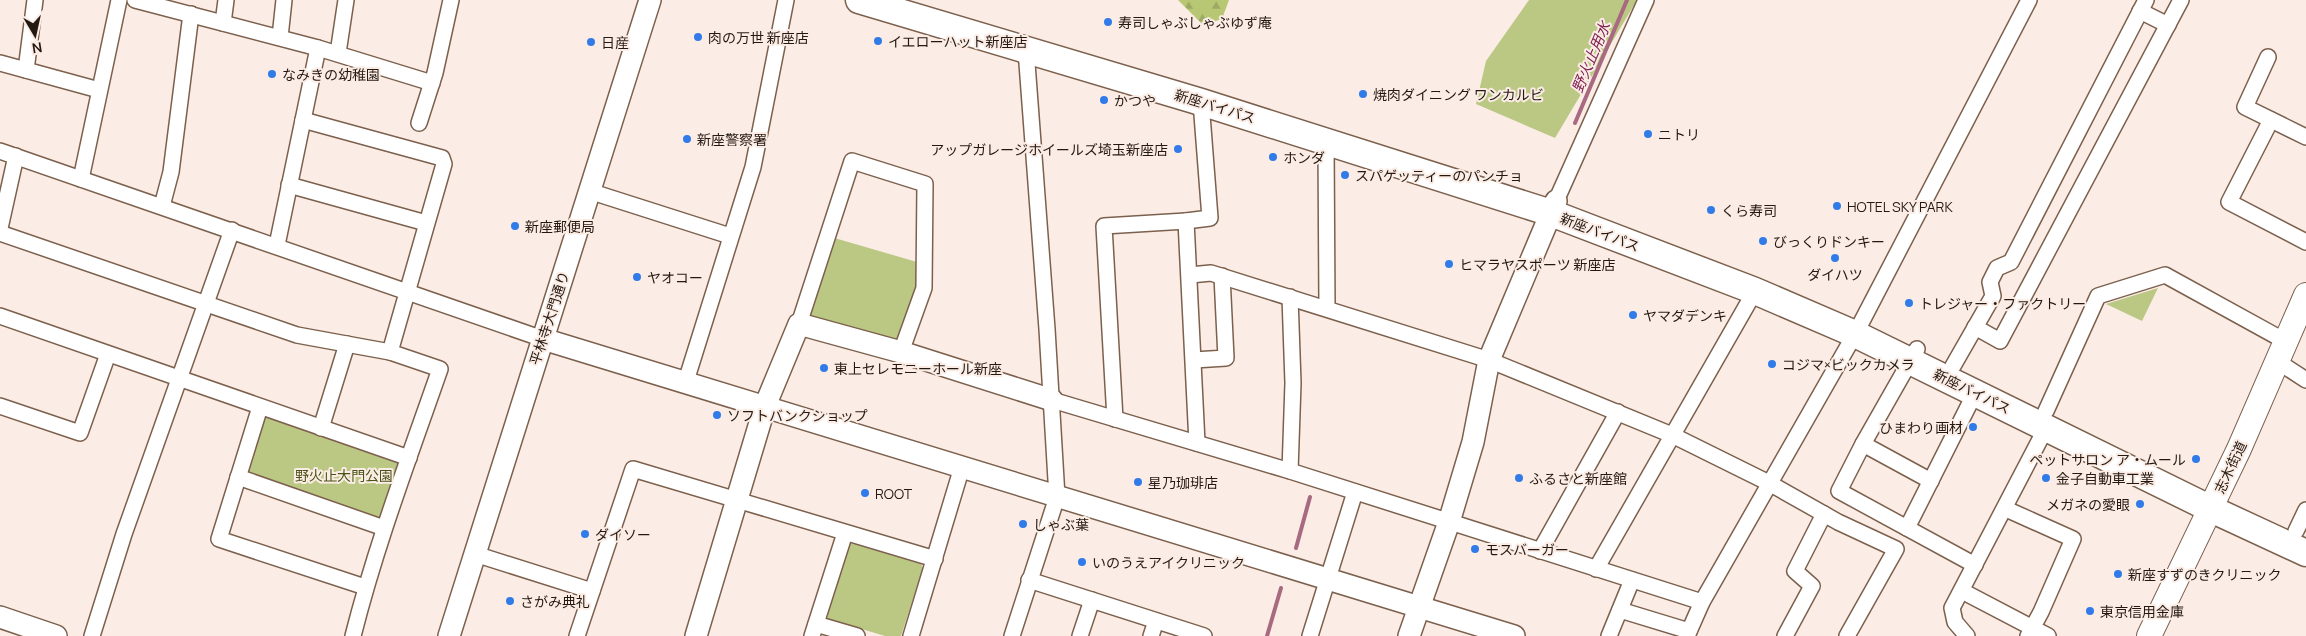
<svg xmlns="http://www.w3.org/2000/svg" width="2306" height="636" viewBox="0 0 2306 636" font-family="Manrope,'Noto Sans JP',sans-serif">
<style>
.forest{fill:url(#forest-firs)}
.green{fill:#bbc884}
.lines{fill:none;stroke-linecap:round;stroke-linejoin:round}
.stream{stroke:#a76a81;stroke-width:4}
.street-casing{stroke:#7c604d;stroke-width:18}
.secondary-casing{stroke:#7c604d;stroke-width:24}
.primary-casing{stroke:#7c604d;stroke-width:26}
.highway-casing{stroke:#7c604d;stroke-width:29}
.street{stroke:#fff;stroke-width:15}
.secondary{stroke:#fff;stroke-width:21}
.primary{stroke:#fff;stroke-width:24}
.highway{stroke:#fff;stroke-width:26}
.poi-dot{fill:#307be8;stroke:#fbede5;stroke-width:2}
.labels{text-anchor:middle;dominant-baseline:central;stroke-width:4;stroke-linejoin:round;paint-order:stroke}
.poi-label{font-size:14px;fill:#241911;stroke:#fbede5;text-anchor:start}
.street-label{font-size:14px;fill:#241911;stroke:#fbede5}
.park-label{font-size:14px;fill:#495216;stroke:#fbede5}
.water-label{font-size:15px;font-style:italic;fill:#812254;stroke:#fbede5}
</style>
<defs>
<pattern id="forest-firs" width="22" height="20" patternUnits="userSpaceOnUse" patternTransform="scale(1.25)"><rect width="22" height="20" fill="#b8c774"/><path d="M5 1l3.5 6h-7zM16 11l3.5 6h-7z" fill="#9eaa63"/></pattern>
</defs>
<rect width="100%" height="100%" fill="#fbede5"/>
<polygon class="forest" points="1178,0 1229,0 1222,19 1203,25"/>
<g class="green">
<polygon points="1529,0 1637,0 1555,138 1476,104 1486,61"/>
<polygon points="831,237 917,262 918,288 899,342 809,318 807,312"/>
<polygon points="2158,288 2142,321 2106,304"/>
<polygon points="260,407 409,458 384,528 238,477"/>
<polygon points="853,543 921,564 923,568 901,636 885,636 828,619 827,616 850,544"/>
</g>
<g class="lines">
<g class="stream">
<polyline points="1575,123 1627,0"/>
<polyline points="1296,548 1310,497"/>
<polyline points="1267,636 1281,588"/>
</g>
<g class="street-casing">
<g id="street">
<polyline points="135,0 318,48 277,245"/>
<polyline points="2140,11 2168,25"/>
<polyline points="223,23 226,0"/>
<polyline points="280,37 284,0"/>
<polyline points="318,48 432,83"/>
<polyline points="338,53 346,0"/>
<polyline points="2268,57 2245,107 2306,137"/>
<polyline points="0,63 99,90"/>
<polyline points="26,70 35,0"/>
<path d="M303,120L442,158L444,164L390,352L440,369C409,458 376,545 353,636"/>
<polyline points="2271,120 2229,202 2306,242"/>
<polyline points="419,123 435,73 451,0"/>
<polyline points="1326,142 1327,308"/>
<polyline points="0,151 543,339"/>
<polyline points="81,179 119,0"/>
<polyline points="289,185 426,223"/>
<polyline points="589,191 730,236"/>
<polyline points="1556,201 1646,0"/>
<polyline points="162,206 171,172 191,14"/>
<polyline points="0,228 16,156"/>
<polyline points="0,233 297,335 390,352"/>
<polyline points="1190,275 1211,273 1489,360 1672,435 1769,483 1838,522 1896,549 1847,636"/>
<polyline points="1290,297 1293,383 1290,471"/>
<polyline points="0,316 409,458"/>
<polyline points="1861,323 2029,0"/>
<polyline points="799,324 852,161 925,184 924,288 901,352"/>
<polyline points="1975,327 2000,341 2181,0"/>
<polyline points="1917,349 1863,444 1839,491 1975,565"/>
<polyline points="1194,360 1226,358 1222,276"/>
<polyline points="2277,361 2306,380"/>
<polyline points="1953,366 1993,296 1990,282 1997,268 2011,262 2146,0"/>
<polyline points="686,381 753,167 786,0"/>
<polyline points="1052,400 1290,471 1702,602"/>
<polyline points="0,406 80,433 108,354"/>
<polyline points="260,407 219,539 365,587"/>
<polyline points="2046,411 2098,296 2165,275 2285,341"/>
<polyline points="1115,419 1104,226 1186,221"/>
<polyline points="321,428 347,344"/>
<polyline points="1197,443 1186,221 1210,218 1201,102"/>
<polyline points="1863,444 1931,481"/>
<polyline points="238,477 384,528"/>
<polyline points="2006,509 2073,539 2041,612 2028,636"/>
<polyline points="1907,528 1975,393"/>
<polyline points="2296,531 2306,510"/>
<polyline points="1540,551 1618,412"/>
<polyline points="475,554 592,591"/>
<polyline points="1596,569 1755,291"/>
<polyline points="1029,580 1204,636"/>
<polyline points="1962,591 2048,636"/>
<polyline points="1620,610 1689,631"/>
<polyline points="816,624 857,636"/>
<polyline points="92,636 124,534 232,230"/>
<polyline points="577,636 633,469 935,559"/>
<polyline points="812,636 845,533"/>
<polyline points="911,636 962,467"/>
<polyline points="1012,636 1057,497 1047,329 1026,50"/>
<polyline points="1080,636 1092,600"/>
<polyline points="1151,636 1156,621"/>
<polyline points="1310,636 1355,492"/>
<polyline points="1609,636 1632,580"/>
<polyline points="1687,636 1702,602 1855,334"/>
<polyline points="1785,636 1812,586 1795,571 1824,514"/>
<polyline points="1967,636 1955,622 1952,608 2046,428"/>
</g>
</g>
<g class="secondary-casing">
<g id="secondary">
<polyline points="543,339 1514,636"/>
<polyline points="0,617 56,636"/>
<polyline points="449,636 650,0"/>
<polyline points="696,636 765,406 799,324 901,352 1052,400"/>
<polyline points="1409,636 1449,522 1473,442 1489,360 1556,201"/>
</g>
</g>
<g class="primary-casing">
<polyline id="primary" points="2149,636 2239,449 2306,295"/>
</g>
<g class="highway-casing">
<polyline id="highway" points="859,0 1201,102 1551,213 1755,291 1855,334 2211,509 2306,553"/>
</g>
<use href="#street" class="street"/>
<use href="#secondary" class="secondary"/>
<use href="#primary" class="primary"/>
<use href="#highway" class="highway"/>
</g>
<g class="poi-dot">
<circle cx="1108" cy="22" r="5"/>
<circle cx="698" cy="37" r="5"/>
<circle cx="878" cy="41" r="5"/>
<circle cx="591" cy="42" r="5"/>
<circle cx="272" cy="74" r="5"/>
<circle cx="1363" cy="94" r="5"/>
<circle cx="1104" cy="100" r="5"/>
<circle cx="1648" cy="134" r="5"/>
<circle cx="687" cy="139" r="5"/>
<circle cx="1178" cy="149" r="5"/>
<circle cx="1273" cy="157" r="5"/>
<circle cx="1345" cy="175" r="5"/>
<circle cx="1837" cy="206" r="5"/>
<circle cx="1711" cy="210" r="5"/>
<circle cx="515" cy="226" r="5"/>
<circle cx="1763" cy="241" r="5"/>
<circle cx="1835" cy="258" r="5"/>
<circle cx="1449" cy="264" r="5"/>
<circle cx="637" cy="277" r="5"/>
<circle cx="1909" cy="303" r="5"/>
<circle cx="1633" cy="315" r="5"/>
<circle cx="1772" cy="364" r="5"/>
<circle cx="824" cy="368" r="5"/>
<circle cx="717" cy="415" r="5"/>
<circle cx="1973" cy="427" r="5"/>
<circle cx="2196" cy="459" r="5"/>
<circle cx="1519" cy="478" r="5"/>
<circle cx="2046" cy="478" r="5"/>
<circle cx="1138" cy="482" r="5"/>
<circle cx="865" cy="493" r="5"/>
<circle cx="2140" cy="504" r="5"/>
<circle cx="1023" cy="524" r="5"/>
<circle cx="585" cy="534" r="5"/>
<circle cx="1475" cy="549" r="5"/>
<circle cx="1082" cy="562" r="5"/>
<circle cx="2118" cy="574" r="5"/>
<circle cx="510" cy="601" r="5"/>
<circle cx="2090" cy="611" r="5"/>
</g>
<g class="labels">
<g class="poi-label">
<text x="1118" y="22">寿司しゃぶしゃぶゆず庵</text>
<text x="708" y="37">肉の万世 新座店</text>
<text x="888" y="41">イエローハット新座店</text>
<text x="601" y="42">日産</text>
<text x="282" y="74">なみきの幼稚園</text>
<text x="1373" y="94">焼肉ダイニング ワンカルビ</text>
<text x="1114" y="100">かつや</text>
<text x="1658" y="134">ニトリ</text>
<text x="697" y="139">新座警察署</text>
<text x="1168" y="149" text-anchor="end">アップガレージホイールズ埼玉新座店</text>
<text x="1283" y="157">ホンダ</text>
<text x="1355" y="175">スパゲッティーのパンチョ</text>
<text x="1847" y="206">HOTEL SKY PARK</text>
<text x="1721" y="210">くら寿司</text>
<text x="525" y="226">新座郵便局</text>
<text x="1773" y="241">びっくりドンキー</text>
<text x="1459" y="264">ヒマラヤスポーツ 新座店</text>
<text x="1835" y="274" text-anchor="middle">ダイハツ</text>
<text x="647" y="277">ヤオコー</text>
<text x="1919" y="303">トレジャー・ファクトリー</text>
<text x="1643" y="315">ヤマダデンキ</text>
<text x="1782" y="364">コジマ×ビックカメラ</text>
<text x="834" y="368">東上セレモニーホール新座</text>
<text x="727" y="415">ソフトバンクショップ</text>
<text x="1963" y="427" text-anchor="end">ひまわり画材</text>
<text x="2186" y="459" text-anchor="end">ペットサロン ア・ムール</text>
<text x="1529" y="478">ふるさと新座館</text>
<text x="2056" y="478">金子自動車工業</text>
<text x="1148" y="482">星乃珈琲店</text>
<text x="875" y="493">ROOT</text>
<text x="2130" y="504" text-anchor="end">メガネの愛眼</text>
<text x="1033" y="524">しゃぶ葉</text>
<text x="595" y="534">ダイソー</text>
<text x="1485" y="549">モスバーガー</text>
<text x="1092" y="562">いのうえアイクリニック</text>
<text x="2128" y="574">新座すずのきクリニック</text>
<text x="520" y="601">さがみ典礼</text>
<text x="2100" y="611">東京信用金庫</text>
</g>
<g class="street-label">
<text transform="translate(1215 106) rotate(17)">新座バイパス</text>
<text transform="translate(1600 232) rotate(21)">新座バイパス</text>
<text transform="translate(549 318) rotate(-72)">平林寺大門通り</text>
<text transform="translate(1972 391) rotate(26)">新座バイパス</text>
<text transform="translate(2230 467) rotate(-65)">志木街道</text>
</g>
<g class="park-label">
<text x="344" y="475">野火止大門公園</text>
</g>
<g class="water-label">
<text transform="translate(1591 57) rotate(-67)">野火止用水</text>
</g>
</g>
<g transform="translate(35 35) rotate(171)" stroke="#fbede5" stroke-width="4" paint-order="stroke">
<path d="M0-4L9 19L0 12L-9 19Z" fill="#241911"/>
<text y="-8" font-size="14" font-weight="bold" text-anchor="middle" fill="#241911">N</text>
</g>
</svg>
